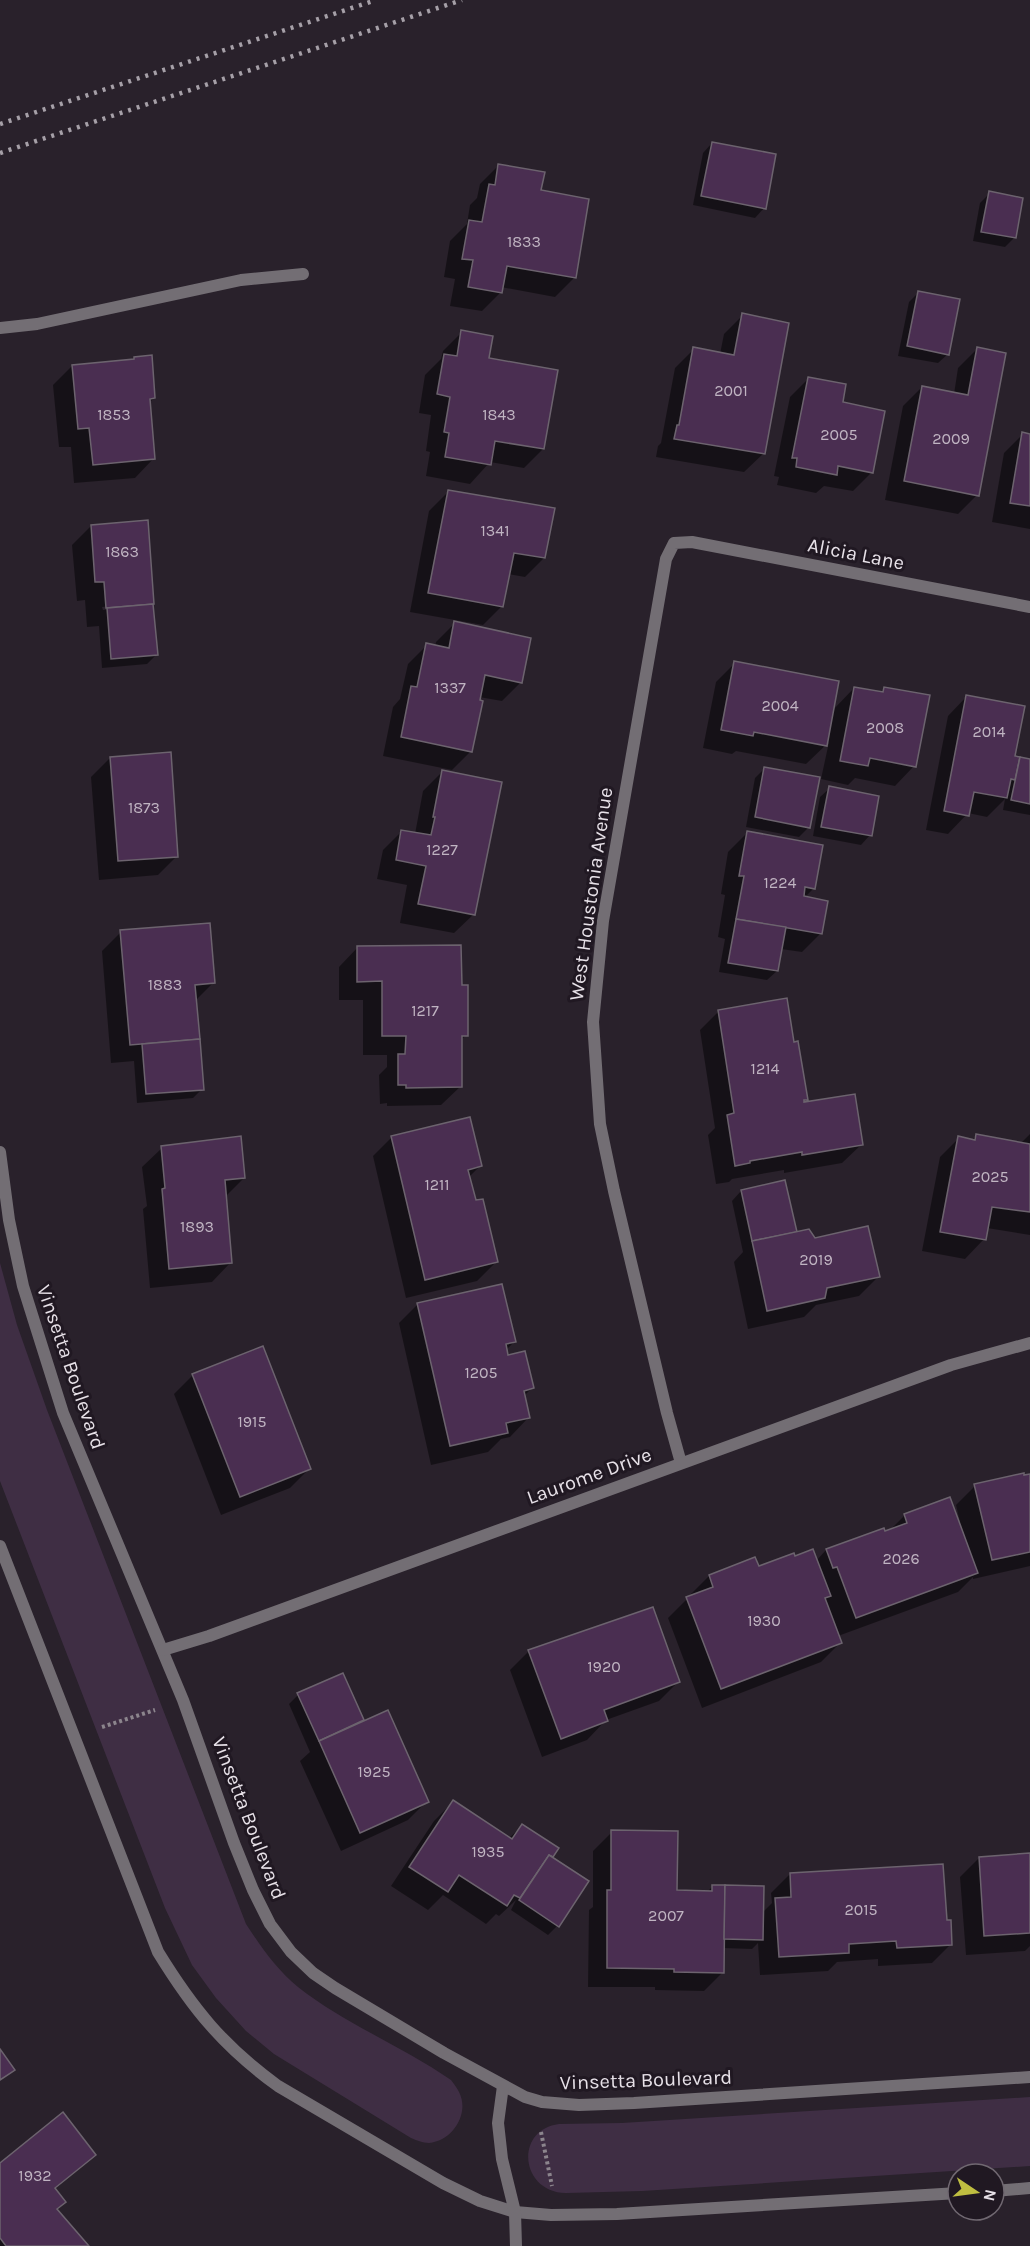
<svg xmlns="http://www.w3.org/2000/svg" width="1030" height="2246" viewBox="0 0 1030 2246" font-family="Karla,sans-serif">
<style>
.green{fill:#3f2e44}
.shadow{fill:#0007;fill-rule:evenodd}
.building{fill:#4a2e51;stroke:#6c636e;stroke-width:1.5}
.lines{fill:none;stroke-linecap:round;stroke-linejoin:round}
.path{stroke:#8c858d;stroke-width:4;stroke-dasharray:3 3;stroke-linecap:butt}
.lane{stroke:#736e74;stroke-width:12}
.street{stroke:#736e74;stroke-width:12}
.rail{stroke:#a6a0a8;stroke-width:4.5;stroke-dasharray:3 6;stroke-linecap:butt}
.labels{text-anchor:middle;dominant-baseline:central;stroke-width:6;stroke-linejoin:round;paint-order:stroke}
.number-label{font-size:16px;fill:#c0b4c2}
.street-label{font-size:20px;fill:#e7e1e8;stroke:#201822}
</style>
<rect width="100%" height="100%" fill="#29212b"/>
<g class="green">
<path d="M0,1263L17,1325L47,1410L246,1924C261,1947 277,1970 298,1987C345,2024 402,2046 451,2080C454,2084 457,2088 459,2092C470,2113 453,2141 429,2143C423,2143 416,2140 411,2138L274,2054L246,2031L216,1998L192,1965L165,1908L0,1481Z"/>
<path d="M1030,2097V2166L642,2191L566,2193C520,2192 514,2130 559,2124L622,2123Z"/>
</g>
<g class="shadow">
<polygon points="712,143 764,208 755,218 693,205 703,153"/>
<polygon points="499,165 540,191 574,278 555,297 501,287 501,292 482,311 450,306 455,279 444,277 450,241 467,224 470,205 477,198 480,184"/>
<polygon points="990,193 1014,238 1005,247 973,241 980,203"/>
<polygon points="918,293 948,354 938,363 898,356 909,302"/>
<polygon points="743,315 764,453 744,472 656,457 658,446 661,443 675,368 694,349 720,354 724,334"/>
<polygon points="462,332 487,359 543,449 524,468 490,462 470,484 426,476 430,452 426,451 431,415 419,413 425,375 441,359 443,351"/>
<polygon points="977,349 977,495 958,514 885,500 903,406 922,387 954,394 958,368"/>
<polygon points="72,366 154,398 149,403 154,458 135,478 74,483 71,447 59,447 53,385"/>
<polygon points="809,378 841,403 872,472 853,491 824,486 816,493 777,485 779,477 774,476 790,397"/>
<polygon points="1023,434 1030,435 1030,529 992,522 1004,453"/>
<polygon points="448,492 544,558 525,577 508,574 502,606 483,625 410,612 429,511"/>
<path d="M147,521L156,655L147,664L102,668L99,626L87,627L85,600L77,601L72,545L91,526ZM134,604V607L103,610L102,607Z"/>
<polygon points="455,623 521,682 502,701 479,697 471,751 452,770 383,756 393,707 400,699 408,664 427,645 435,647 436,642"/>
<polygon points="735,663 832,711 854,688 880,693 885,688 914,766 895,786 855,778 848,785 821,779 829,742 806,764 736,751 732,754 703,748 716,682"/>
<polygon points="967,696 1013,757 1030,760 1030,815 1003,810 1005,799 987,817 968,813 948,834 926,830 948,716"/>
<polygon points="110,758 177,856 158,875 99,880 91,777"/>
<polygon points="765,768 809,827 799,837 746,827 755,778"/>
<polygon points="442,772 474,914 454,933 400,923 407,885 377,879 383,850 402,831 415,834 423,791"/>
<polygon points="830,788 870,835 861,845 813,836 820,797"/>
<polygon points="747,833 814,888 804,898 821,933 802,952 781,949 777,971 767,980 719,972 725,939 718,937 725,895 721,894 728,852"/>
<polygon points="121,932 213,983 195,1001 202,1089 193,1098 137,1103 134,1061 111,1063 102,951"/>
<polygon points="358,947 466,1035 460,1041 461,1086 441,1105 387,1106 387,1103 380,1104 379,1075 387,1067 387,1055 363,1055 363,1000 339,1000 339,967"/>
<polygon points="719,1011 793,1044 806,1099 801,1104 862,1144 842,1163 784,1173 784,1170 732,1179 729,1182 716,1184 708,1135 715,1128 700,1030"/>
<polygon points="1030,1134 1030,1235 987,1228 984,1239 965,1259 922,1251 940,1157 959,1138 972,1140 976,1136 1020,1144"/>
<polygon points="392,1137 480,1166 469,1177 496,1262 477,1281 406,1298 373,1156"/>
<polygon points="162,1148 244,1178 225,1197 231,1262 212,1282 150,1288 143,1209 147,1206 142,1167"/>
<polygon points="741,1191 795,1233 815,1240 878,1277 859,1296 816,1305 804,1317 748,1329 734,1262 743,1252 732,1201"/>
<polygon points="418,1304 514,1342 506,1350 507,1357 532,1388 524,1396 529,1417 510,1437 501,1439 488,1452 431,1465 399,1323"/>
<polygon points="193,1375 309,1469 290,1488 221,1515 174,1394"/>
<polygon points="1030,1475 1030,1566 973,1579 973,1577 958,1592 838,1636 840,1643 821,1662 702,1708 668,1618 687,1599 691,1597 690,1595 709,1576 758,1568 794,1558 816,1561 826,1550 883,1530 884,1533 888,1532 905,1515 960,1522 956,1505 975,1486"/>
<polygon points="529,1651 678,1682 659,1701 606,1720 587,1740 542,1757 510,1670"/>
<polygon points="298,1695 363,1720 358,1725 427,1801 408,1820 341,1851 300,1761 310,1752 289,1704"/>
<polygon points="453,1802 508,1839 522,1826 557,1849 551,1858 557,1926 548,1935 511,1910 516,1900 499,1916 496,1914 486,1924 443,1895 428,1910 391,1886 434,1821"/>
<polygon points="612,1832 676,1892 707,1892 712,1887 762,1913 772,1903 771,1893 790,1874 945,1922 951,1944 932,1963 878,1966 878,1959 837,1962 828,1971 760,1975 758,1943 752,1949 723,1948 723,1972 704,1991 655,1990 655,1987 588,1987 589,1910 593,1907 593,1851"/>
<polygon points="1030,1855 1030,1946 1025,1951 966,1955 960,1877 979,1858"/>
<polygon points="94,2154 54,2190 56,2209 87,2246 0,2246 0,2165"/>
</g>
<g class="building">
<polygon points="712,142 776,154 766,209 701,196"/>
<polygon points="498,164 545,172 541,190 589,199 576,278 507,266 502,293 468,287 473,260 462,259 469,220 482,222 489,184 495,185"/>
<polygon points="989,191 1023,198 1016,238 981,232"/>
<polygon points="918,291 960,299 949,355 907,346"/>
<polygon points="742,313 789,323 765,454 674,439 677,425 679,425 693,347 734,355"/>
<polygon points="461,330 493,336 489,358 558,370 544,449 495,441 491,465 445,457 449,433 444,432 450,397 437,394 444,354 457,356"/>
<polygon points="977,347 1006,353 979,496 904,481 922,386 968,395"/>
<polygon points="152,355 155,398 150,399 155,459 93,465 89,428 78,429 72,365 134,359 134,357"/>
<polygon points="808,377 846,384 843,402 885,411 873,473 838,466 837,475 796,467 797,458 792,458"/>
<polygon points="1022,432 1030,434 1030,506 1010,503"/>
<polygon points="448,490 555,508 545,558 514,553 503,607 428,593"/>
<polygon points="148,520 154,604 106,608 104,582 95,582 91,525"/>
<polygon points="153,604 158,655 111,659 107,608"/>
<polygon points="454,621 531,638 522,683 485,675 480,700 483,701 472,752 401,737 411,686 417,687 426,643 449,648"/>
<polygon points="734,661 839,681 827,746 754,732 753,736 721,730"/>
<polygon points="854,687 883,692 884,687 930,695 916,767 870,758 868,766 840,761"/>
<polygon points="966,695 1025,706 1015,756 1020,757 1015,780 1011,779 1007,798 974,792 969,816 944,811"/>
<polygon points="171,752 178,857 118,861 110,757"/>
<polygon points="1020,757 1030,759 1030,804 1011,800"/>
<polygon points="764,767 820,777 810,828 755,817"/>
<polygon points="442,770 502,782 475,915 418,904 426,866 396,860 401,830 431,835 435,817 433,817"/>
<polygon points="829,786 879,796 872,836 821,827"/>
<polygon points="747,831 823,845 815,889 805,887 804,896 828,901 822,934 736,919 744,876 739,876"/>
<polygon points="736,919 786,927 778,971 728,963"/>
<polygon points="210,923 215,983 195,985 200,1039 130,1045 120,930"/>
<polygon points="461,945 462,985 468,985 468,1036 462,1036 462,1087 406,1088 406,1085 398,1085 398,1054 405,1054 406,1036 382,1036 382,981 357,982 357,946"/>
<polygon points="787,998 794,1042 798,1041 808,1100 804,1100 804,1102 855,1094 863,1145 802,1155 802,1152 750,1161 750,1163 735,1166 727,1115 734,1113 718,1010"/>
<polygon points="200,1039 204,1090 146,1094 142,1044"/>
<polygon points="470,1117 482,1166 468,1170 476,1200 483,1199 498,1262 425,1280 391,1136"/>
<polygon points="976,1134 1030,1144 1030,1212 992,1207 986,1240 940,1232 958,1136 975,1140"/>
<polygon points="241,1136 245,1178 225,1180 232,1263 169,1269 162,1189 165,1188 161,1146"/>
<polygon points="785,1180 797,1232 752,1241 741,1190"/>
<polygon points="868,1226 880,1277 827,1288 825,1298 767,1311 752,1241 809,1229 815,1238"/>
<polygon points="502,1284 516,1342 506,1344 508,1355 525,1351 534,1388 524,1391 530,1418 506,1423 508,1433 450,1446 417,1303"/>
<polygon points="263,1346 311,1469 240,1497 192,1374"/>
<polygon points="1024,1473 1024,1475 1030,1474 1030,1552 992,1560 974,1484"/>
<polygon points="950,1497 978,1573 856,1618 837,1567 833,1568 826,1549 884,1528 885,1531 907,1523 904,1514"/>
<polygon points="813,1549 831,1596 825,1598 842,1643 721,1689 686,1597 713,1587 709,1575 755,1557 759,1566 794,1553 795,1556"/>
<polygon points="653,1607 680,1682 604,1710 608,1721 561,1739 528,1650"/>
<polygon points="343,1673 364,1720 319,1741 297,1693"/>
<polygon points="388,1710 429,1802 360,1833 319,1741"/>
<polygon points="453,1800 512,1839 522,1824 559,1848 553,1857 549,1855 520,1898 514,1895 507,1906 459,1875 448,1892 409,1867"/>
<polygon points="611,1830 678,1831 677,1890 712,1891 712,1885 725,1885 724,1973 674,1972 674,1969 607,1968 607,1890 611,1890"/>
<polygon points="1030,1853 1030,1933 984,1936 979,1857"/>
<polygon points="549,1855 589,1881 559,1927 519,1900"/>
<polygon points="943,1864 947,1920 951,1920 952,1945 897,1948 896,1941 849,1944 849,1953 779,1957 775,1898 791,1897 790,1873"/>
<polygon points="725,1885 764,1886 763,1940 724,1939"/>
<polygon points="0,2049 15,2070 0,2080"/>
<polygon points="63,2112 96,2155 55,2188 66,2202 57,2209 89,2246 6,2246 0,2238 0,2163"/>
</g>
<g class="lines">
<g class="path">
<polyline points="102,1727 155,1710"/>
<polyline points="541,2132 552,2186"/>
</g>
<polyline class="lane" points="0,328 37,324 241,280 303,274"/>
<g class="street">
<polyline points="0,1152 9,1220 23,1286 63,1413 183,1700 234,1843 253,1890 270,1924 291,1952 313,1973 335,1988 444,2053 525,2097 542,2102 579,2105 634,2103 1030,2077"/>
<polyline points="681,1463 667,1413 614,1191 600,1124 593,1022 603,921 666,559 674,543 692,542 1030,607"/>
<path d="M0,1546L158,1952C193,2009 223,2046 278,2086L443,2183L480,2201L515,2212L551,2215L617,2214L958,2193"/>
<polyline points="163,1650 209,1636 951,1365 1030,1343"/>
<polyline points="503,2086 498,2123 502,2159 515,2212 516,2246"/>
<polyline points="994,2191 1030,2188"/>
</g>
<g class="rail">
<polyline points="0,124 376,0"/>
<polyline points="0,153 462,0"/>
</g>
</g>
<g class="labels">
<g class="number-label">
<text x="524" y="241">1833</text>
<text x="731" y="390">2001</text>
<text x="114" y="414">1853</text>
<text x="499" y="414">1843</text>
<text x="839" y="434">2005</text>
<text x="951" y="438">2009</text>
<text x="495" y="530">1341</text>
<text x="122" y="551">1863</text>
<text x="450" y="687">1337</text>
<text x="780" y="705">2004</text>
<text x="885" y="727">2008</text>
<text x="989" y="731">2014</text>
<text x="144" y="807">1873</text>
<text x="442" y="849">1227</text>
<text x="780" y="882">1224</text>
<text x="165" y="984">1883</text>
<text x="425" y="1010">1217</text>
<text x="765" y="1068">1214</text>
<text x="990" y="1176">2025</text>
<text x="437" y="1184">1211</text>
<text x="197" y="1226">1893</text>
<text x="816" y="1259">2019</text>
<text x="481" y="1372">1205</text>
<text x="252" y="1421">1915</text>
<text x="901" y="1558">2026</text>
<text x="764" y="1620">1930</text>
<text x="604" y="1666">1920</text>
<text x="374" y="1771">1925</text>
<text x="488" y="1851">1935</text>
<text x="861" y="1909">2015</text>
<text x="666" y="1915">2007</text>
<text x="35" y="2175">1932</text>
</g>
<g class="street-label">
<text transform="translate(856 554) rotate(11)">Alicia Lane</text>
<text transform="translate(591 894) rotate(-82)">West Houstonia Avenue</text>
<text transform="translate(71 1367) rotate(71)">Vinsetta Boulevard</text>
<text transform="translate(589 1476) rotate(-20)">Laurome Drive</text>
<text transform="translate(249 1818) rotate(69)">Vinsetta Boulevard</text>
<text transform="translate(646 2080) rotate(-2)">Vinsetta Boulevard</text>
</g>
</g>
<g transform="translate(976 2192) rotate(103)"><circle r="28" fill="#201822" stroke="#706871" stroke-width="1.5"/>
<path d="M0-4.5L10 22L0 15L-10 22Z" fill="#bfbe41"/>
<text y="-9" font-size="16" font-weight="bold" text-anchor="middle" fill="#e7e1e8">N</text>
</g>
</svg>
